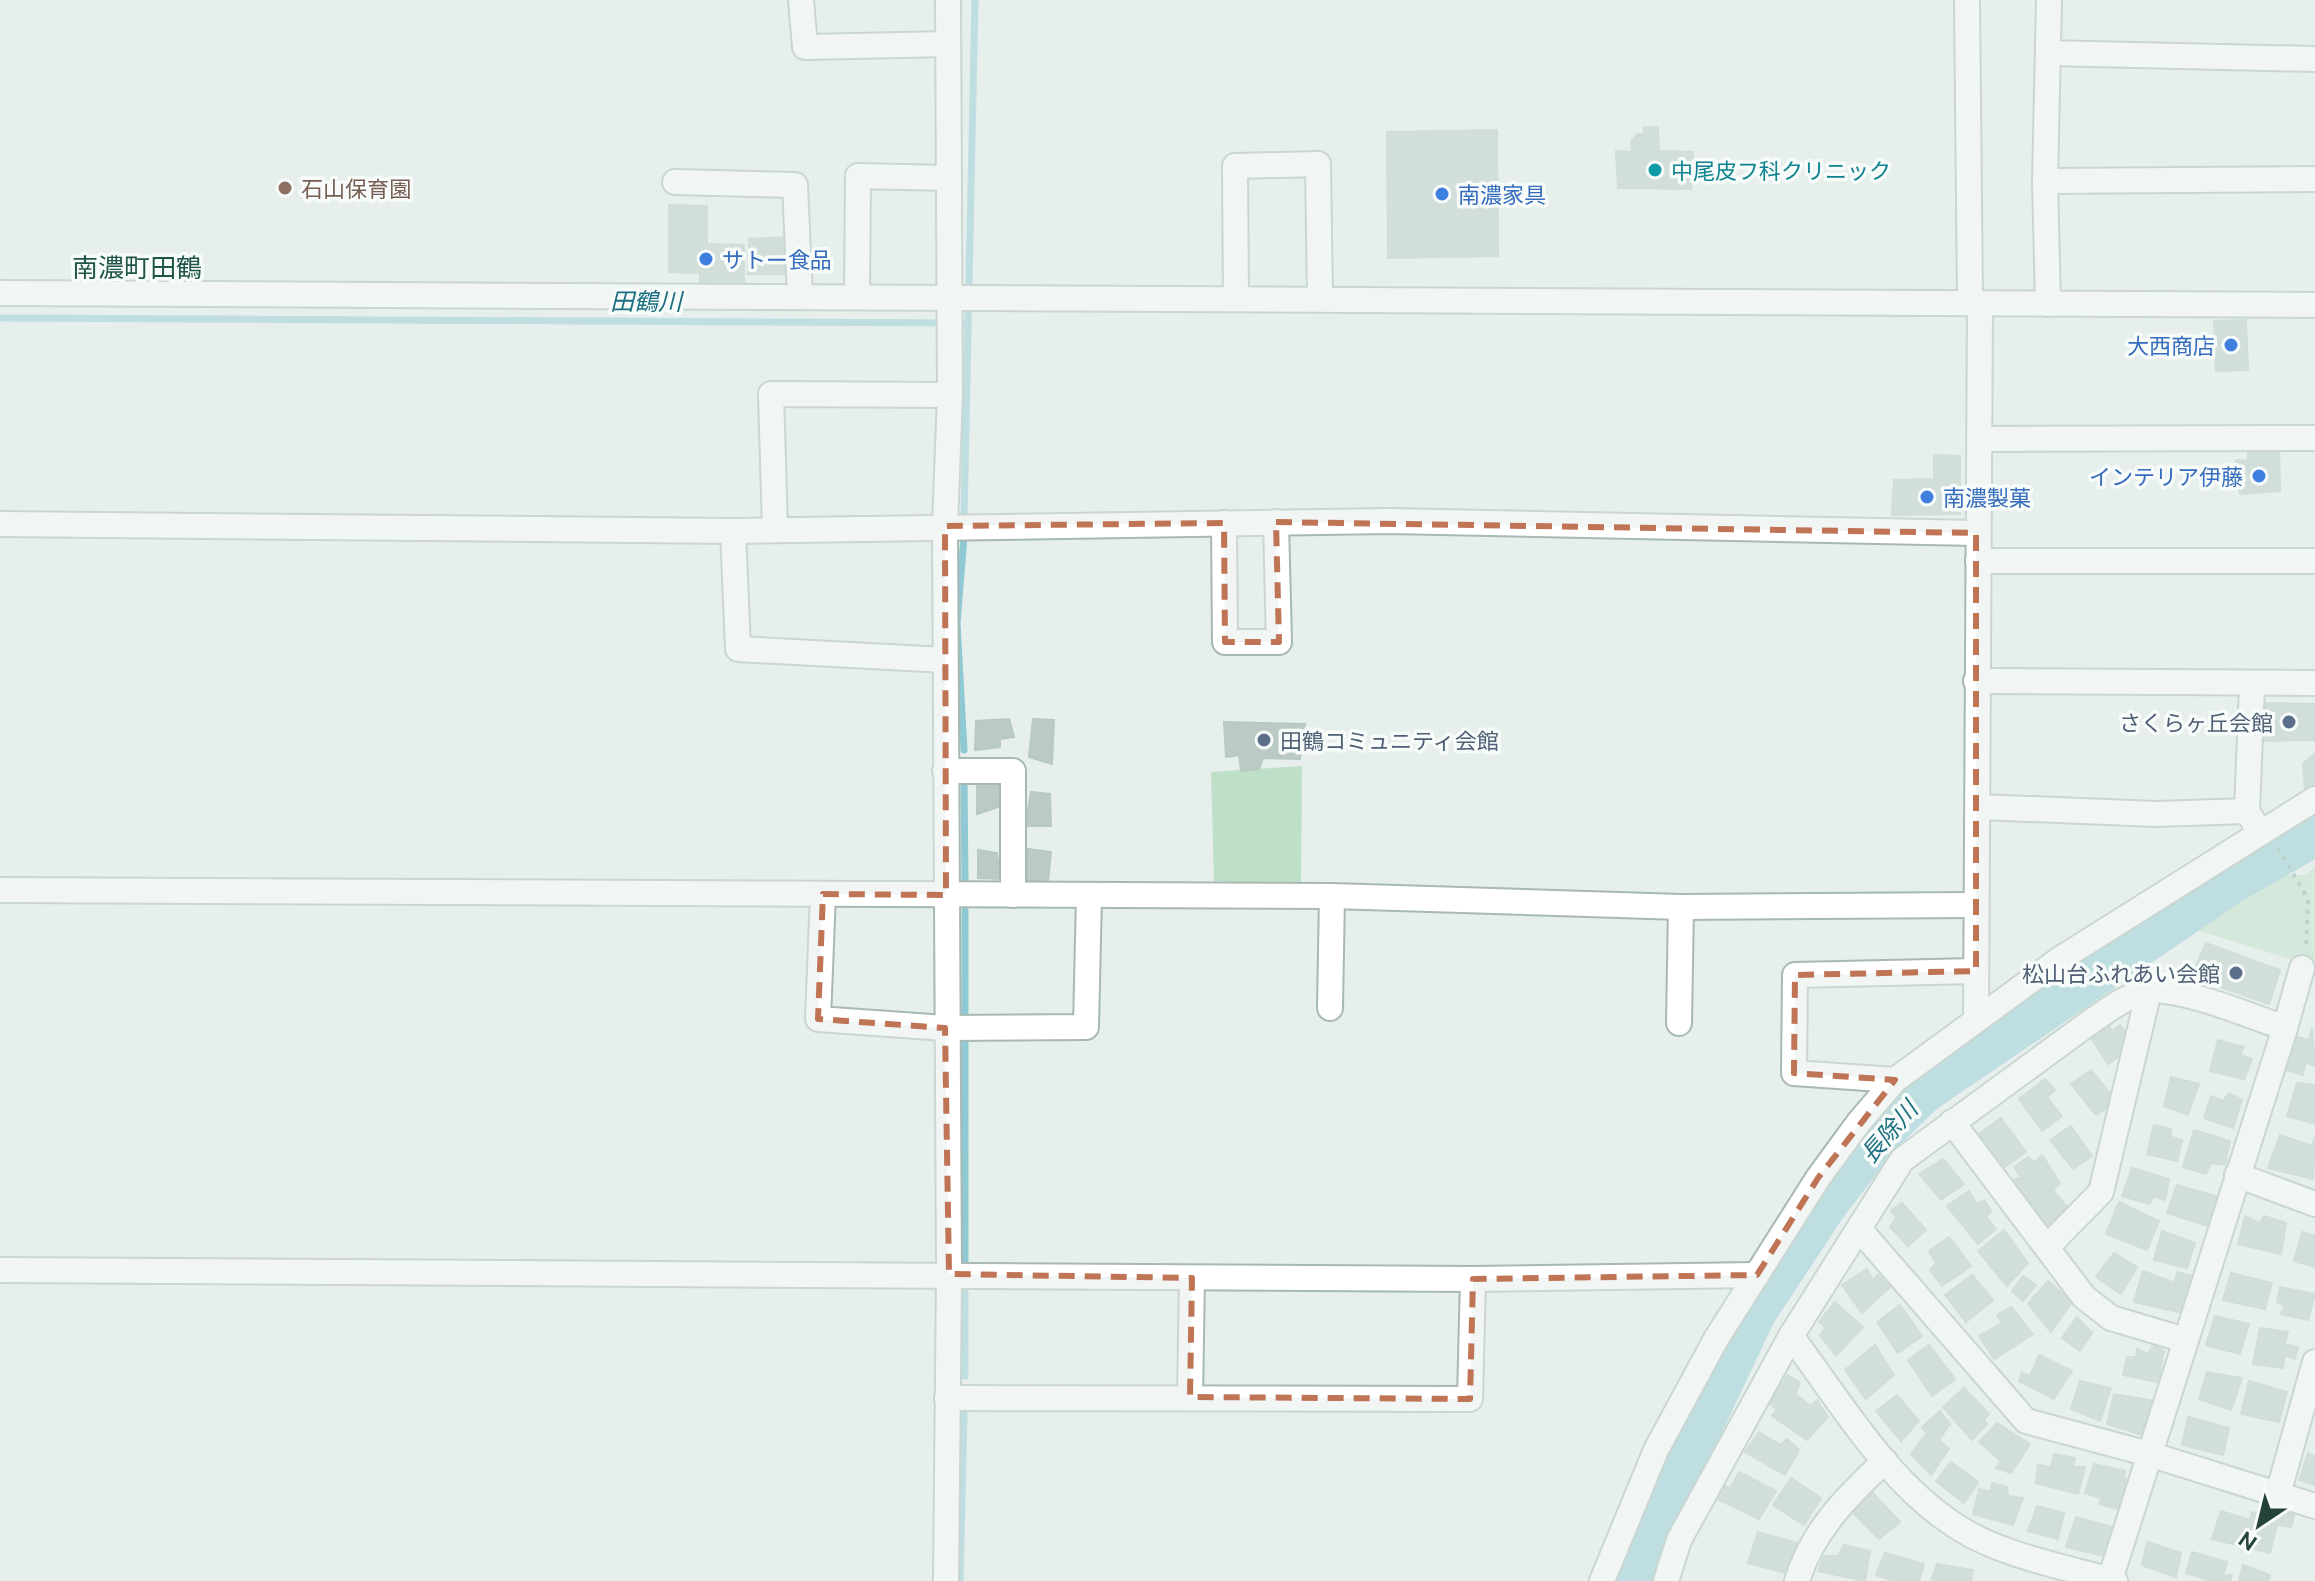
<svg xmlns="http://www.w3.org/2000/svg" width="2315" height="1581" viewBox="0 0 2315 1581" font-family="Ubuntu,'Noto Sans JP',sans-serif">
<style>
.green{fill:#bfe0c8}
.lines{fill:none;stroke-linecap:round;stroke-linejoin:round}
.stream{stroke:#8ec9d4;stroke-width:7}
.river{stroke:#8ec9d4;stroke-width:42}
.building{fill:#bbcac4;stroke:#b8c9c2;stroke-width:2}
.minor-casing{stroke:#a8b8b2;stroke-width:28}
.path{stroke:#86b3a5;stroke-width:4;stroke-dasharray:4 6;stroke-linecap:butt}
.minor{stroke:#fff;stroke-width:24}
.marked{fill:none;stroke:#c07456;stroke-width:6;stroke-dasharray:16 10;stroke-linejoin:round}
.culture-dot{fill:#0f9aa8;stroke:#f7fbf9;stroke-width:3}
.education-dot{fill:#8d6e63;stroke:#f7fbf9;stroke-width:3}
.shop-dot{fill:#3f7fe0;stroke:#f7fbf9;stroke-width:3}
.service-dot{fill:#5c6f8a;stroke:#f7fbf9;stroke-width:3}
.labels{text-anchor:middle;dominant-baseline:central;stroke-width:7;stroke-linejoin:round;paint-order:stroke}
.culture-label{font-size:22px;fill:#0d838f;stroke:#f7fbf9;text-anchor:start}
.education-label{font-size:22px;fill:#785e54;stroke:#f7fbf9;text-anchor:start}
.shop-label{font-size:22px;fill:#366cbe;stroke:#f7fbf9;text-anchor:start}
.service-label{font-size:22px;fill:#4e5e75;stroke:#f7fbf9;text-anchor:end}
.water-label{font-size:24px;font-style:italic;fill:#1c6f80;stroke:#f7fbf9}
.quarter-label{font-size:26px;fill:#1f5548;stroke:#f7fbf9}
</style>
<rect width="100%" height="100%" fill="#e6efeb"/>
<g class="green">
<polygon points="1302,766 1301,886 1214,881 1211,772"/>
<polygon points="2315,866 2315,967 2194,929 2281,875 2306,875"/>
</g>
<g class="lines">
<g class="stream">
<polyline points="0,318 968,323"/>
<polyline points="964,518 975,0"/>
<polyline points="964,536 957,623 964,750"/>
<polyline points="964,778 965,881"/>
<polyline points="965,911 965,1014"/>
<polyline points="965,1031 965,1261"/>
<polyline points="965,1376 965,1293"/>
<polyline points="960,1581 964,1414"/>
</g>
<polyline class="river" points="1629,1581 1755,1313 1827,1204 1880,1135 1923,1093 2233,882 2315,835"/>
</g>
<g class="building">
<polygon points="1644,127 1658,127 1659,151 1693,152 1691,189 1618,188 1616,151 1632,152 1631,142 1637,134 1644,134"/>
<polygon points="1497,130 1498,256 1388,258 1387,132"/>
<polygon points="669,205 707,206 707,244 744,245 744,289 700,289 700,273 669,272"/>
<polygon points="789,237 791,274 748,274 749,239"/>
<polygon points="2246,320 2248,370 2216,371 2214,321"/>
<polygon points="2248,446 2279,446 2280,491 2240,494 2236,460 2248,461"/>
<polygon points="1934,455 1960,456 1960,514 1892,515 1894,480 1934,479"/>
<polygon points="2262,703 2315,704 2315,740 2263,741"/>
<polygon points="1009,719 1014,737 1000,739 1000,747 975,750 976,721"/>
<polygon points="1033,719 1054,720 1052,764 1029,757"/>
<polygon points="1224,722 1305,724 1300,759 1263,758 1259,769 1241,771 1239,755 1226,757"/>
<polygon points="2315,753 2315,784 2305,788 2303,764"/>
<polygon points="977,780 999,782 998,807 977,814"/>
<polygon points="1031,792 1050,794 1051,826 1025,826"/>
<polygon points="1028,849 1051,852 1048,882 1027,880"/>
<polygon points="978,850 997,853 1000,879 978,878"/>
<polygon points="2206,943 2280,970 2269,1004 2191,977"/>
<polygon points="2107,1022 2112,1031 2120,1025 2127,1034 2121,1039 2127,1051 2108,1064 2089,1035"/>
<polygon points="2312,1028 2315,1066 2306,1062 2303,1075 2286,1070 2297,1037 2309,1040"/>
<polygon points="2218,1040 2244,1047 2240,1055 2252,1059 2244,1079 2210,1071"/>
<polygon points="2091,1070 2116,1101 2096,1115 2071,1084"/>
<polygon points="2171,1077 2199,1084 2188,1115 2164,1106"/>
<polygon points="2045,1079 2055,1090 2047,1097 2062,1116 2042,1131 2019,1099"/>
<polygon points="2297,1083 2315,1085 2315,1124 2287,1116"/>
<polygon points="2229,1093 2242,1100 2233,1128 2204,1118 2211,1096 2223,1101"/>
<polygon points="2001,1118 2026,1152 2005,1167 1979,1134"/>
<polygon points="2154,1125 2171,1129 2171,1137 2182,1140 2177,1161 2147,1154"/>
<polygon points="2071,1126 2092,1156 2073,1169 2050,1140"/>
<polygon points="2194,1130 2230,1141 2225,1165 2211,1163 2206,1174 2183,1167"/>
<polygon points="2280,1135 2312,1146 2315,1137 2313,1179 2268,1168"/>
<polygon points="2042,1155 2060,1183 2053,1190 2070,1210 2048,1226 2014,1180 2021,1177 2014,1167 2028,1157 2035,1163"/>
<polygon points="1943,1159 1964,1184 1941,1200 1919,1174"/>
<polygon points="2132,1168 2169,1179 2165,1200 2153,1196 2150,1204 2122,1196"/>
<polygon points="2177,1185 2218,1197 2211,1227 2167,1213"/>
<polygon points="1969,1191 1977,1204 1984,1200 1991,1211 1986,1217 1996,1229 1978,1244 1947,1206"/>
<polygon points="2119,1202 2159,1221 2147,1250 2106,1234"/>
<polygon points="1902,1203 1926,1230 1908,1246 1890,1227 1896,1218 1891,1210"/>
<polygon points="2245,1216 2260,1223 2264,1216 2286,1223 2281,1254 2238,1244"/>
<polygon points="2004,1230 2028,1263 2007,1286 1978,1251"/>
<polygon points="2162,1231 2195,1243 2187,1268 2154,1260"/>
<polygon points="2302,1232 2315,1236 2315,1267 2294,1261"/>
<polygon points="1949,1237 1971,1266 1942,1286 1930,1270 1936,1263 1929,1251"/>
<polygon points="2114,1253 2137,1267 2121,1294 2096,1277"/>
<polygon points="1867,1269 1873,1280 1878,1275 1890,1287 1862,1313 1842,1285"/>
<polygon points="2143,1271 2175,1283 2177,1272 2196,1277 2183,1313 2134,1302"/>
<polygon points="2231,1273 2272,1283 2265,1309 2223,1300"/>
<polygon points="1972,1275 1993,1300 1966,1322 1945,1295"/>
<polygon points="2023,1276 2036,1285 2023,1301 2012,1291"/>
<polygon points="2048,1281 2072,1302 2051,1332 2028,1304"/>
<polygon points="2280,1287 2315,1294 2308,1320 2281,1314 2285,1306 2277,1302"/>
<polygon points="1835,1302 1863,1327 1836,1356 1820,1335 1826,1328 1819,1322"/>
<polygon points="1900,1305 1922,1336 1898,1353 1877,1322"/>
<polygon points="2011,1307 2033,1334 1994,1359 1979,1336 2002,1323 1997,1315"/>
<polygon points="2215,1316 2249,1324 2240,1354 2206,1345"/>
<polygon points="2077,1317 2092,1333 2080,1351 2062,1338"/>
<polygon points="2260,1328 2288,1332 2285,1344 2298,1347 2295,1359 2285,1355 2283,1368 2253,1364"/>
<polygon points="1875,1345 1894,1375 1866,1399 1845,1370"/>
<polygon points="1929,1345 1955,1379 1932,1396 1908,1360"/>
<polygon points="2153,1345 2164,1351 2158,1382 2123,1375 2127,1357 2136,1357 2137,1349 2148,1354"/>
<polygon points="2039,1355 2072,1371 2054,1399 2019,1381 2022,1373 2030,1376"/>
<polygon points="2207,1372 2242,1378 2231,1410 2199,1399"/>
<polygon points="1788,1375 1800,1383 1795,1394 1811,1406 1817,1400 1828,1417 1807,1440 1772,1416 1777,1410 1769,1403"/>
<polygon points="2080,1381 2111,1388 2100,1421 2071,1409"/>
<polygon points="2249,1381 2287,1392 2279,1422 2241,1414"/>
<polygon points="1964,1388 1989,1414 1984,1419 1987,1424 1972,1440 1943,1407"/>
<polygon points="2114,1394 2156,1401 2146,1436 2107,1424"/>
<polygon points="1897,1395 1919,1421 1901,1441 1876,1411"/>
<polygon points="1940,1411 1950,1424 1939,1440 1949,1449 1931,1475 1911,1454 1927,1433 1922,1427"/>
<polygon points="2188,1417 2229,1428 2223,1455 2182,1445"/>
<polygon points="1997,1423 2030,1444 2011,1473 1996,1468 2001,1461 1979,1442"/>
<polygon points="1759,1432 1780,1445 1787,1439 1799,1450 1785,1475 1745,1452"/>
<polygon points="2308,1453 2315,1457 2315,1485 2299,1480"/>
<polygon points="2054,1454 2075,1458 2073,1467 2085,1467 2078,1494 2036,1483 2038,1465 2051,1467"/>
<polygon points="1951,1462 1978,1482 1964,1503 1936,1481"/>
<polygon points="2094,1464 2125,1471 2124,1478 2132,1481 2125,1511 2099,1504 2102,1498 2085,1493"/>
<polygon points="1739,1472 1776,1491 1759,1519 1717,1499 1724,1485 1730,1489"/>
<polygon points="1791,1478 1821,1498 1804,1525 1773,1505"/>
<polygon points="1992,1483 2007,1487 2008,1496 2023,1498 2013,1525 1973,1514 1979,1489 1991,1492"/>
<polygon points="1873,1493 1900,1522 1879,1539 1851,1511"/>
<polygon points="2277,1504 2295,1512 2291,1527 2277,1525 2270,1553 2212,1539 2221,1511 2250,1520 2252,1512 2273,1516"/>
<polygon points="2037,1506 2064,1513 2058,1539 2028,1531"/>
<polygon points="2076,1517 2116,1528 2108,1557 2066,1547"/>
<polygon points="1758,1532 1797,1543 1789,1574 1748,1563"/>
<polygon points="2147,1542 2181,1553 2176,1577 2142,1565"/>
<polygon points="1844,1545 1870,1551 1865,1581 1818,1571 1824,1556 1838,1556"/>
<polygon points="2192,1552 2227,1562 2223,1576 2232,1575 2230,1581 2212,1581 2186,1573"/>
<polygon points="1885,1553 1924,1564 1919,1581 1895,1581 1876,1575"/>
<polygon points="1937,1564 1973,1570 1971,1581 1931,1581"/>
<polygon points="2243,1565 2270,1575 2268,1581 2239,1581"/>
</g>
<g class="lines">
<g class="minor-casing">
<g id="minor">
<polyline points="801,0 805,47 948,44"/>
<polyline points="1967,0 1970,303"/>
<polyline points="2048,53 2315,59"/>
<polyline points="2045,181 2315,179"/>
<polyline points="675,182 795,185 800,296"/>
<polyline points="0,293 2315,305"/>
<polyline points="857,296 858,176 949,178"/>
<polyline points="1236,299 1235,166 1318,164 1320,299"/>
<polyline points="2048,304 2045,181 2049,0"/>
<polyline points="1979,439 2315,438"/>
<polyline points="1224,523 1225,642 1279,642 1276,522"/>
<polyline points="0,524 733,531 1390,521 1976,533"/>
<polyline points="775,530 771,394 950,395"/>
<polyline points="733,531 738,649 945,660"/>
<polyline points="1978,561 2315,561"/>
<polyline points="1976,681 2315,683"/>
<polyline points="2252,685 2247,811 2255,824"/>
<polyline points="945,771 1013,771 1013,895"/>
<polyline points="1979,807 2156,814 2247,811"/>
<polyline points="0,890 1332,896 1681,907 1975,905"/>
<polyline points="823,894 818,1019 945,1028 1086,1027 1089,895"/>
<polyline points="1330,1008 1332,896"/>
<polyline points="1976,1020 1980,303"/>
<polyline points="1679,1023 1681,907"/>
<polyline points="2285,1028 2302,968"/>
<polyline points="1895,1080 1794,1073 1795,975 1976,971"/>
<polyline points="1952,1122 2084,1297 2111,1318 2185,1340"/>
<polyline points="2237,1175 2315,1204"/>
<polyline points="1860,1230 2026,1421 2149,1454 2315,1506"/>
<polyline points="2048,1246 2101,1192 2149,991"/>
<polyline points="0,1270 1473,1279 1757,1275"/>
<path d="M1791,1336C1841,1402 1887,1483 1959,1528C2003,1556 2065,1567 2115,1581"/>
<polyline points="1190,1397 1192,1278"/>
<polyline points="947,1398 1470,1399 1473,1279"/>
<polyline points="2278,1494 2315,1362"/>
<polyline points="946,1581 949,1274 945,526 950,395 948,0"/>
<polyline points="1602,1581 1656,1450 1716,1339 1818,1178 1859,1122 1895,1080 2060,959 2315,799"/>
<path d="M1666,1581L1679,1540L1791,1336L1902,1160L2093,1020C2110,1009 2127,995 2148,991C2179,986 2253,1017 2285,1028L2110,1580"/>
<path d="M1797,1581C1812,1531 1848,1495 1885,1461"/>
</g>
</g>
<polyline class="path" points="2278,848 2308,899 2306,947"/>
<use href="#minor" class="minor"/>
</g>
<path d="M0 0H2315V1581H0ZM1276,522L1976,533V971L1795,975L1794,1073L1895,1080L1818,1178L1757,1275L1473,1279L1470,1399L1190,1397L1192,1278L949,1274L945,1028L818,1019L823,894L946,895L945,526L1224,523L1225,642H1279Z" fill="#e6efeb" fill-opacity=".55" fill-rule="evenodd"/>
<path class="marked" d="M1276,522L1976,533V971L1795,975L1794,1073L1895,1080L1818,1178L1757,1275L1473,1279L1470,1399L1190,1397L1192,1278L949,1274L945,1028L818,1019L823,894L946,895L945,526L1224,523L1225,642H1279Z"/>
<circle class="culture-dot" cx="1655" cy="170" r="8"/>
<circle class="education-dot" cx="285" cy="188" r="8"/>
<g class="shop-dot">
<circle cx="1442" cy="194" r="8"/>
<circle cx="706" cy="259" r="8"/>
<circle cx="2231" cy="345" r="8"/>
<circle cx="2259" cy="476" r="8"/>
<circle cx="1927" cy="497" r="8"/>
</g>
<g class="service-dot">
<circle cx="2289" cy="722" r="8"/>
<circle cx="1264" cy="740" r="8"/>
<circle cx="2236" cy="973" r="8"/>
</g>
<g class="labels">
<g class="culture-label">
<text x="1671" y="170">中尾皮フ科クリニック</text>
</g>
<g class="education-label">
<text x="301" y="188">石山保育園</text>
</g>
<g class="shop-label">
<text x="1458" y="194">南濃家具</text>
<text x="722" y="259">サトー食品</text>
<text x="2215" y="345" text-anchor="end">大西商店</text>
<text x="2243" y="476" text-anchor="end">インテリア伊藤</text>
<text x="1943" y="497">南濃製菓</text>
</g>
<g class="service-label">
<text x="2273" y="722">さくらヶ丘会館</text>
<text x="1280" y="740" text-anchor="start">田鶴コミュニティ会館</text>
<text x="2220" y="973">松山台ふれあい会館</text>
</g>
<g class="water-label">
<text x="646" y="301">田鶴川</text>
<text transform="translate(1889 1132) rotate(-49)">長除川</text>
</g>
<g class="quarter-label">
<text x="137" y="267">南濃町田鶴</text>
</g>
</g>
<g transform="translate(2259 1525) rotate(215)" stroke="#f7fbf9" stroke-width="6" paint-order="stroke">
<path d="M0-6L14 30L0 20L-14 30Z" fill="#24423a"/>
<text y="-12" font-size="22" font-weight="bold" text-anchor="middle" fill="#24423a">N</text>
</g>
</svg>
